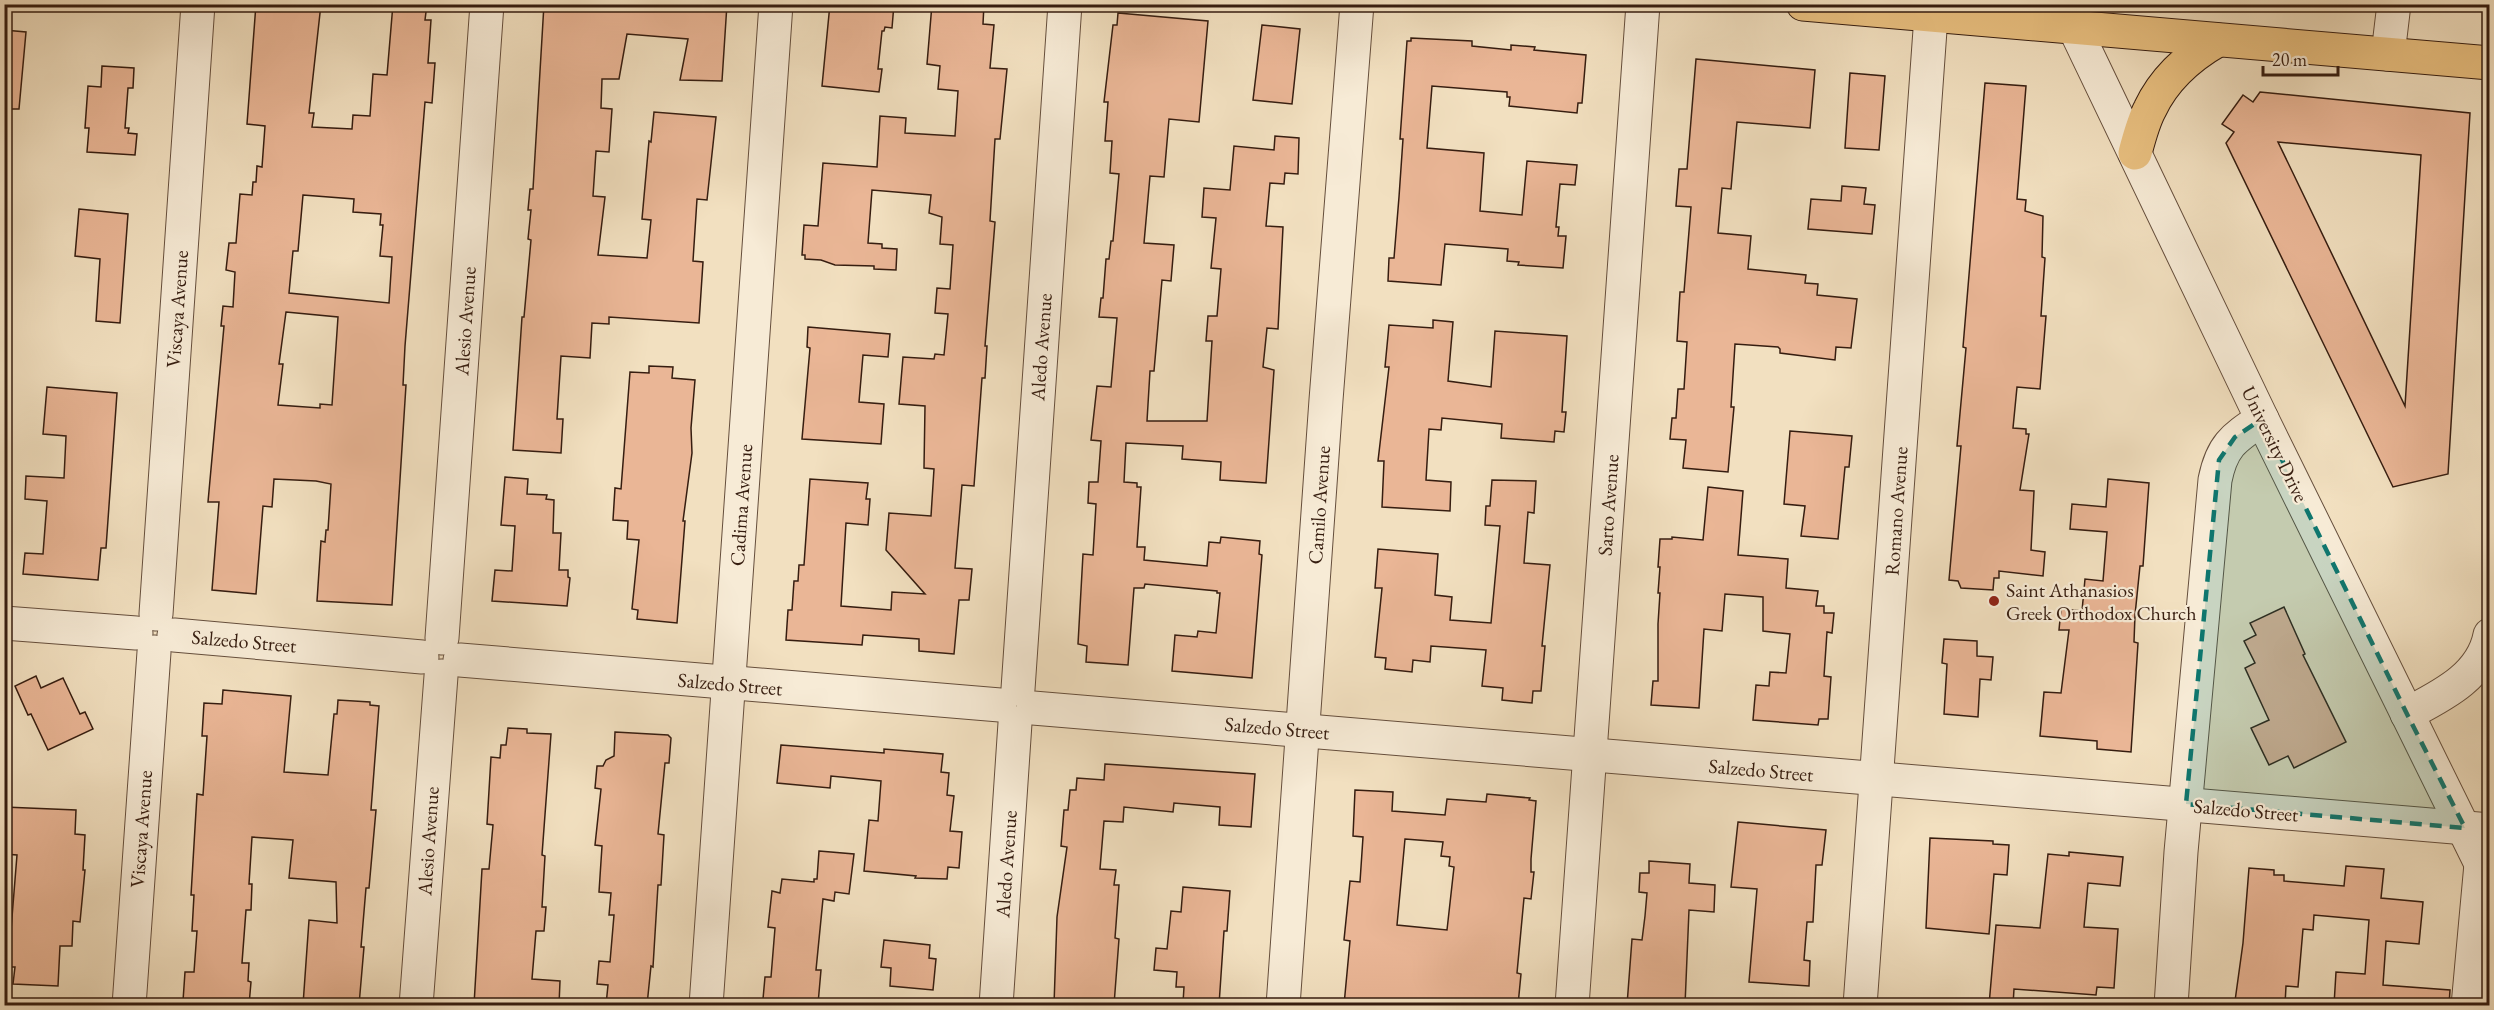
<svg xmlns="http://www.w3.org/2000/svg" width="2494" height="1010" viewBox="0 0 2494 1010" font-family="'EB Garamond',serif">
<style>
.building{fill:#eab696;stroke:#361d10;stroke-width:1.5;fill-rule:evenodd}
.lines{fill:none;stroke-linecap:round;stroke-linejoin:round}
.minor-casing{stroke:#654e3c;stroke-width:35}
.major-casing{stroke:#361d10;stroke-width:35}
.minor{stroke:#f7ebd6;stroke-width:33}
.major{stroke:#e9c080;stroke-width:33}
.marked{fill:#0f766e;fill-opacity:0.2;stroke:#0f766e;stroke-width:4.5;stroke-dasharray:12 8;stroke-linejoin:round}
.poi-dot{fill:#8f2418;stroke:#f7ebd6;stroke-width:2}
.labels{text-anchor:middle;dominant-baseline:central;stroke-width:4.5;stroke-linejoin:round;paint-order:stroke}
.street-label{font-size:20px;fill:#361d10;stroke:#f7ebd6}
.poi-label{font-size:20px;fill:#361d10;stroke:#f7ebd6;text-anchor:start}
</style>
<rect width="100%" height="100%" fill="#f2e0c0"/>
<filter id="stains"><feTurbulence type="fractalNoise" baseFrequency=".00333" numOctaves="4"/><feColorMatrix values="0 0 0 0 .2 0 0 0 0 .09 0 0 0 0 .02 0 0 0 .5 -.17"/></filter>
<radialGradient id="worn" r=".72"><stop offset=".6" stop-color="#630" stop-opacity="0"/><stop offset="1" stop-color="#630" stop-opacity=".3"/></radialGradient>
<g class="building">
<path d="M256,4H321L309,113H314L312,127L352,129L353,115L370,116L373,74L387,75L393,4H427L425,20H431L428,63H435L432,103L425,102L405,346L403,385H406L392,605L317,601L321,541L325,542L326,530H328L331,484L316,481L274,479L272,507L263,506L256,594L212,590L219,502H208L224,326H221L223,306L233,307L235,272L226,270L229,243H236L240,194L252,195L253,182H256L257,166L262,167L265,126L247,124ZM303,195L354,199L353,212L381,214L380,225H383L380,256L392,257L389,303L289,293L293,251H298ZM286,312L338,317L332,405L320,404V408L278,405L283,364H279Z"/>
<polygon points="544,4 727,4 722,81 680,80 688,39 627,34 619,79 602,79 601,108 612,109 609,152 596,151 593,196 605,197 598,255 647,258 651,220 642,219 649,141 651,142 654,112 716,117 707,200 697,199 693,261 703,262 699,323 609,317 609,324 592,323 590,358 561,356 557,419 563,419 561,453 513,450 522,317 524,317 531,240 528,239 531,210 528,210 530,189 533,189"/>
<polygon points="830,4 894,4 892,28 885,27 884,31 882,31 878,69 882,69 879,92 822,86"/>
<polygon points="932,4 984,4 983,24 994,25 990,68 1007,69 1000,139 995,139 990,221 995,222 985,346 987,346 985,378 982,378 974,486 962,485 955,568 972,569 969,600 959,600 954,654 919,651 919,639 863,635 862,645 786,640 788,610 792,610 794,581 798,581 799,565 804,565 810,479 868,483 866,499 870,499 868,525 846,523 841,606 891,610 892,592 925,594 886,550 889,513 931,516 934,469 924,468 925,406 899,404 903,357 934,359 935,354 944,355 948,314 935,313 937,288 950,289 953,245 940,244 942,217 929,213 931,195 872,190 868,243 882,244 882,248 897,249 896,270 874,269 874,266 835,265 821,260 805,259 805,255 802,255 804,225 818,226 823,163 877,167 880,116 906,118 905,133 955,136 958,91 938,89 940,66 927,64"/>
<polygon points="1118,13 1208,21 1199,122 1169,119 1164,177 1150,176 1144,243 1174,245 1171,281 1162,280 1154,371 1150,371 1147,421 1207,421 1212,341 1206,341 1208,316 1217,316 1221,269 1211,268 1216,218 1202,217 1204,188 1230,190 1234,146 1274,150 1275,136 1299,138 1298,174 1285,173 1284,184 1270,183 1266,226 1283,227 1278,329 1267,328 1263,367 1274,370 1266,483 1220,480 1221,462 1182,459 1183,446 1126,443 1124,482 1137,483 1137,487 1141,487 1137,547 1145,547 1144,560 1207,566 1209,542 1220,543 1221,537 1260,541 1259,554 1262,555 1252,678 1172,671 1175,635 1197,637 1198,631 1216,633 1220,593 1217,593 1217,591 1145,584 1144,588 1134,588 1128,665 1086,662 1087,646 1078,644 1083,554 1093,555 1096,504 1088,503 1089,482 1098,482 1101,441 1091,440 1097,386 1111,387 1117,318 1099,317 1101,298 1103,298 1106,259 1109,259 1111,241 1113,241 1119,174 1110,173 1112,141 1105,141 1108,102 1104,102 1113,25 1117,25"/>
<polygon points="1262,25 1300,29 1292,104 1253,100"/>
<polygon points="4,30 26,32 19,109 4,109"/>
<polygon points="1411,38 1472,41 1472,46 1511,50 1511,45 1535,47 1534,50 1586,55 1582,103 1578,103 1577,113 1509,106 1510,97 1507,97 1507,92 1432,86 1427,148 1484,153 1480,211 1522,215 1527,161 1577,165 1575,185 1560,184 1556,227 1559,227 1558,236 1566,236 1563,268 1518,265 1519,262 1507,261 1508,249 1445,244 1441,285 1388,281 1389,258 1394,258 1399,197 1403,139 1400,139 1407,41 1411,41"/>
<polygon points="1696,59 1815,70 1810,128 1737,122 1731,189 1722,188 1718,233 1751,236 1748,269 1806,275 1805,283 1818,284 1817,295 1857,299 1851,348 1836,347 1835,360 1780,353 1780,349 1778,347 1735,344 1731,407 1734,407 1728,472 1683,468 1686,440 1670,439 1672,418 1676,418 1678,389 1684,389 1687,342 1677,341 1680,292 1684,292 1691,207 1676,206 1679,169 1687,169"/>
<polygon points="102,66 134,68 133,88 128,88 125,128 129,128 128,133 137,134 135,155 87,152 89,128 85,128 88,86 101,87"/>
<polygon points="1850,73 1885,76 1879,150 1845,148"/>
<polygon points="1985,83 2026,86 2017,199 2026,200 2025,211 2043,216 2042,257 2045,258 2041,316 2046,316 2040,389 2017,387 2013,428 2026,429 2026,434 2029,434 2020,490 2034,491 2031,550 2045,552 2043,576 1999,571 1999,578 1994,578 1993,590 1961,588 1958,581 1949,580 1961,446 1957,446 1966,348 1963,347"/>
<path d="M2260,92L2470,113L2448,474L2393,487L2226,143L2234,132L2222,124L2243,95L2253,102ZM2278,142L2421,155L2405,406Z"/>
<polygon points="1842,186 1866,188 1864,204 1875,205 1872,234 1808,229 1811,199 1841,201"/>
<polygon points="79,209 128,214 120,323 96,321 100,259 75,256"/>
<polygon points="1433,320 1453,322 1448,381 1491,387 1495,331 1567,336 1562,412 1566,412 1564,432 1555,431 1554,442 1501,438 1502,424 1442,418 1441,430 1429,429 1426,480 1451,482 1450,511 1382,507 1384,461 1378,461 1389,367 1385,367 1389,325 1433,328"/>
<polygon points="808,327 890,334 888,357 863,355 859,402 884,404 881,444 802,439 810,348 807,347"/>
<polygon points="649,366 673,367 672,378 695,380 691,428 692,453 683,521 685,521 677,623 637,619 638,610 632,609 639,540 627,539 628,521 613,520 615,488 621,489 630,372 649,373"/>
<polygon points="47,387 117,393 106,548 101,548 98,580 23,574 25,553 43,554 47,501 25,499 26,476 64,478 66,436 43,434"/>
<polygon points="1790,431 1852,436 1849,467 1845,467 1838,539 1801,536 1805,506 1784,504"/>
<polygon points="505,477 528,479 527,494 547,495 546,499 554,500 553,533 561,533 559,570 568,570 568,577 570,578 567,606 492,601 495,570 512,571 515,526 501,525"/>
<polygon points="2108,479 2149,483 2143,566 2140,566 2135,615 2134,642 2138,643 2131,752 2097,749 2097,741 2040,736 2044,692 2061,693 2069,630 2059,630 2061,609 2082,611 2085,579 2103,581 2107,532 2070,529 2072,504 2106,507"/>
<polygon points="1492,480 1536,481 1534,513 1528,512 1524,563 1550,565 1542,646 1545,646 1541,691 1533,691 1532,703 1502,700 1503,688 1482,686 1486,650 1431,646 1430,662 1413,660 1412,672 1385,669 1386,658 1375,657 1382,588 1375,588 1378,549 1438,554 1435,595 1452,597 1450,620 1491,623 1500,526 1485,525 1486,506 1490,506"/>
<polygon points="1708,487 1743,491 1738,555 1788,559 1786,588 1818,591 1816,606 1824,606 1824,613 1834,613 1832,633 1827,632 1824,676 1831,677 1828,719 1819,719 1818,725 1753,720 1756,685 1769,686 1770,672 1786,673 1790,634 1763,631 1763,597 1725,594 1722,631 1704,629 1699,708 1651,705 1653,681 1658,681 1658,624 1660,593 1658,593 1660,567 1658,567 1660,539 1672,539 1672,537 1703,540"/>
<polygon points="2284,607 2305,654 2303,655 2346,742 2294,768 2288,756 2269,765 2251,728 2269,720 2245,668 2255,663 2244,641 2256,635 2250,623"/>
<polygon points="1944,639 1977,641 1977,656 1993,657 1991,680 1980,679 1978,717 1944,714 1947,664 1942,663"/>
<polygon points="36,676 41,688 63,678 80,714 85,712 93,729 48,750 31,714 28,715 15,686"/>
<polygon points="223,690 291,696 284,772 328,775 334,714 337,714 338,700 370,702 370,705 379,706 371,810 376,810 369,888 366,888 361,947 364,947 359,1005 303,1005 309,920 337,923 336,882 289,878 293,840 252,837 249,884 252,884 251,910 246,910 242,963 249,963 248,981 251,982 249,1005 183,1001 185,972 194,972 197,931 192,931 194,895 191,895 197,794 203,795 207,736 202,736 204,703 222,704"/>
<polygon points="508,728 527,729 527,733 551,734 542,855 545,856 542,907 546,907 544,931 536,931 532,979 560,981 559,1005 474,1005 482,869 489,869 493,825 487,824 491,757 500,758 501,745 506,745"/>
<polygon points="615,732 668,735 671,738 669,763 665,763 658,834 664,835 661,885 658,885 653,967 651,966 647,1005 606,1005 608,985 597,984 599,961 610,962 614,915 609,915 611,893 599,892 602,846 595,845 601,789 595,788 597,766 603,766 606,760 614,756"/>
<polygon points="781,745 884,753 884,749 943,754 941,772 949,773 947,795 954,796 950,831 962,832 959,868 948,867 947,879 915,878 916,876 864,871 869,820 878,821 881,781 831,776 830,788 777,783"/>
<polygon points="1105,764 1255,774 1251,827 1219,825 1220,807 1174,803 1173,812 1124,807 1123,822 1104,821 1100,869 1116,870 1114,885 1119,885 1115,938 1119,939 1114,1005 1054,1005 1057,917 1067,847 1061,846 1064,810 1068,810 1070,790 1076,790 1077,778 1104,780"/>
<path d="M1355,790L1393,792L1392,811L1445,815L1447,799L1486,802L1487,794L1530,798L1529,800L1536,801L1531,859V872H1534L1531,899L1524,898L1517,973L1521,974L1518,1005H1463L1420,1001V1005H1344L1350,941L1344,940L1350,881L1360,882L1363,837L1353,836ZM1405,839L1443,842L1441,856L1450,857L1449,866L1454,867L1447,930L1397,925Z"/>
<polygon points="4,807 76,810 75,834 85,835 83,870 85,870 80,922 73,921 72,946 60,946 58,986 13,984 15,967 8,967 17,855 4,854"/>
<polygon points="1738,822 1826,830 1822,865 1816,865 1813,922 1807,922 1804,960 1810,961 1809,986 1749,982 1757,889 1731,887"/>
<polygon points="1930,838 1993,841 1993,844 2009,845 2007,875 1994,874 1989,934 1926,928"/>
<polygon points="819,851 854,854 849,894 835,892 834,901 823,899 816,970 821,970 818,1004 763,999 765,977 771,977 775,928 768,927 772,891 780,893 782,879 814,882 814,879 817,879"/>
<polygon points="2069,852 2123,857 2120,886 2088,883 2084,927 2118,929 2114,988 2097,987 2096,995 2014,989 2013,1005 1989,1005 1996,925 2040,928 2048,854 2069,856"/>
<polygon points="1649,861 1690,864 1689,883 1715,885 1714,912 1689,910 1685,1005 1627,1005 1632,939 1642,940 1645,916 1647,893 1639,892 1640,873 1649,873"/>
<polygon points="2346,866 2384,869 2381,898 2423,902 2419,944 2386,941 2383,985 2450,990 2449,1005 2334,1005 2336,972 2365,974 2369,920 2314,915 2313,930 2303,929 2298,987 2286,986 2285,1005 2235,1001 2243,943 2249,868 2274,870 2274,875 2284,875 2284,881 2344,886"/>
<polygon points="1183,887 1230,891 1227,931 1224,931 1219,1005 1183,1003 1184,987 1176,987 1177,972 1154,970 1156,948 1167,949 1171,911 1181,912"/>
<polygon points="884,940 930,945 929,958 936,959 933,990 890,986 891,968 881,967"/>
</g>
<g class="lines">
<g class="minor-casing">
<g id="minor">
<polyline points="2063,4 2262,419 2490,882"/>
<polyline points="2388,54 2394,4"/>
<polyline points="156,614 198,4"/>
<polyline points="4,623 136,633"/>
<polyline points="174,635 422,657"/>
<polyline points="442,638 487,4"/>
<polyline points="460,660 1000,705"/>
<polyline points="1018,689 1065,4"/>
<polyline points="1033,708 2490,830"/>
<path d="M2407,714C2441,696 2482,677 2490,635"/>
<polyline points="129,1006 154,652"/>
<polyline points="416,1006 441,676"/>
<polyline points="706,1006 776,4"/>
<polyline points="996,1006 1015,723"/>
<polyline points="1283,1006 1326,400 1357,4"/>
<polyline points="1572,1006 1643,4"/>
<polyline points="1860,1006 1931,16"/>
<path d="M2171,1006L2181,852L2215,480C2222,445 2234,438 2262,419"/>
<polyline points="2468,1006 2481,864"/>
</g>
</g>
<g class="major-casing">
<g id="major">
<polyline points="1803,4 2490,63"/>
<path d="M2135,153C2139,138 2143,122 2150,109C2164,79 2190,56 2218,40"/>
</g>
</g>
<use href="#minor" class="minor"/>
<use href="#major" class="major"/>
</g>
<path class="marked" d="M2262,419L2407,714L2465,828L2186,804L2219,460L2235,437Z"/>
<circle class="poi-dot" cx="1994" cy="601" r="6"/>
<g class="labels">
<g class="street-label">
<text transform="translate(177 309) rotate(-86)">Viscaya Avenue</text>
<text transform="translate(465 321) rotate(-86)">Alesio Avenue</text>
<text transform="translate(1041 347) rotate(-86)">Aledo Avenue</text>
<text transform="translate(2275 444) rotate(64)">University Drive</text>
<text transform="translate(741 505) rotate(-86)">Cadima Avenue</text>
<text transform="translate(1319 505) rotate(-86)">Camilo Avenue</text>
<text transform="translate(1608 505) rotate(-86)">Sarto Avenue</text>
<text transform="translate(1896 511) rotate(-86)">Romano Avenue</text>
<text transform="translate(244 641) rotate(5)">Salzedo Street</text>
<text transform="translate(730 684) rotate(5)">Salzedo Street</text>
<text transform="translate(1277 728) rotate(5)">Salzedo Street</text>
<text transform="translate(1761 770) rotate(5)">Salzedo Street</text>
<text transform="translate(2246 810) rotate(5)">Salzedo Street</text>
<text transform="translate(141 829) rotate(-86)">Viscaya Avenue</text>
<text transform="translate(428 841) rotate(-86)">Alesio Avenue</text>
<text transform="translate(1006 864) rotate(-86)">Aledo Avenue</text>
</g>
<g class="poi-label">
<text x="2006" y="590">Saint Athanasios<tspan x="2006" dy="23">Greek Orthodox Church</tspan></text>
</g>
</g>
<rect width="2494" height="1010" fill="none" stroke="#f2e0c0" stroke-width="24"/>
<rect x="6" y="6" width="2482" height="998" fill="none" stroke="#361d10" stroke-width="3"/>
<rect x="12" y="12" width="2470" height="986" fill="none" stroke="#361d10" stroke-width="1.5"/>
<path d="M2263 66v9h75v-9" fill="none" stroke="#361d10" stroke-width="3"/>
<text x="2272" y="66" font-size="18" fill="#361d10" stroke="#f7ebd6" stroke-width="4.5" paint-order="stroke">20 m</text>
<rect width="100%" height="100%" filter="url(#stains)"/>
<rect width="100%" height="100%" fill="url(#worn)"/>
</svg>
